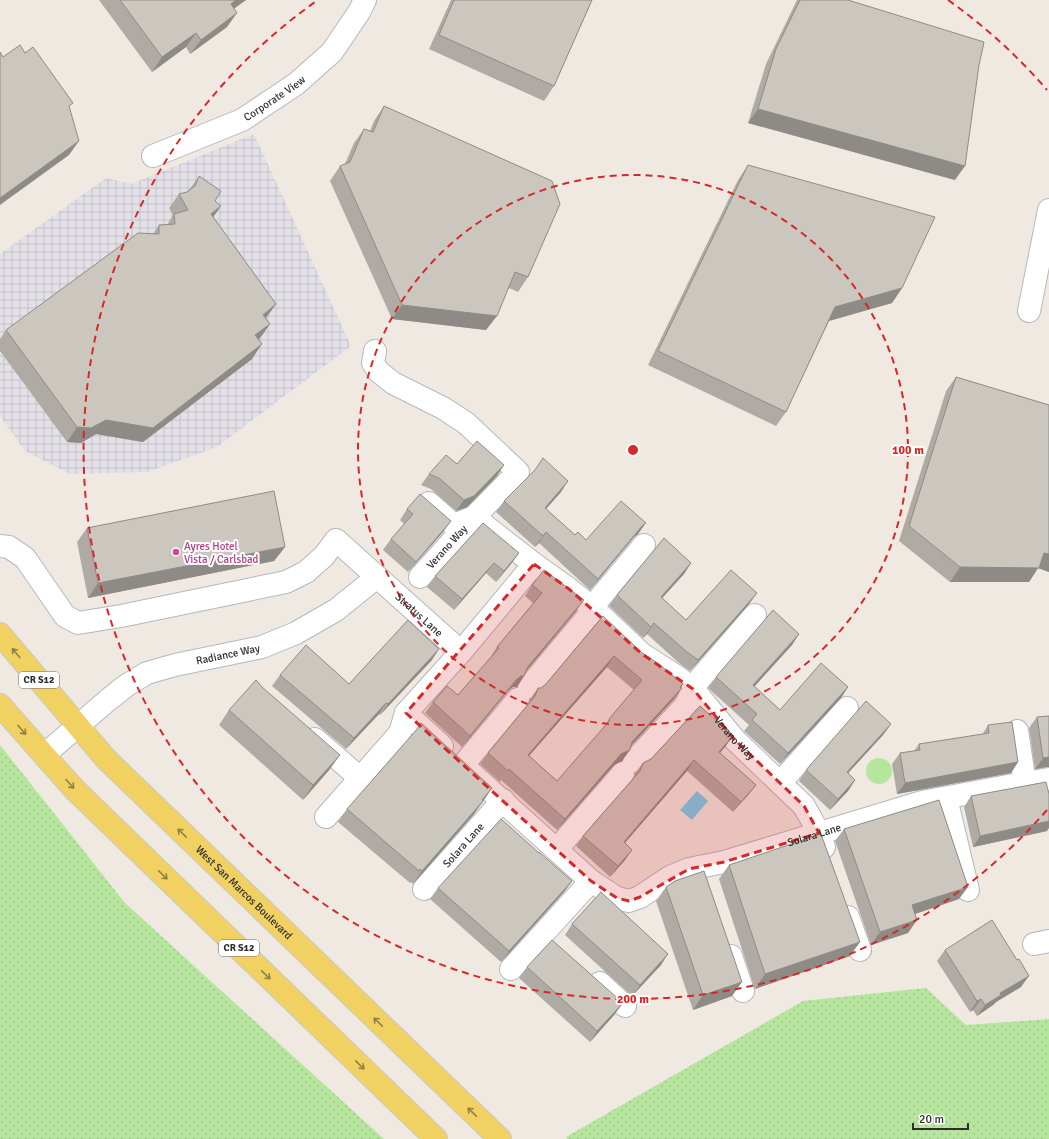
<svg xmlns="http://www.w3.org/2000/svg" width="1049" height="1139" viewBox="0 0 1049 1139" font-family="Signika,sans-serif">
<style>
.industrial{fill:url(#industrial-grid)}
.grass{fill:url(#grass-dots)}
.park{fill:#b6e59e}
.water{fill:#75cff0}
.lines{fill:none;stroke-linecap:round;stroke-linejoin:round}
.minor-casing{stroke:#b4b7c1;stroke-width:24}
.major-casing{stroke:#c9c9c9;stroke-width:24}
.minor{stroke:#fff;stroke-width:22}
.major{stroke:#f2d163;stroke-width:22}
.wall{fill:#afaba4;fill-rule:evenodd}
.shaded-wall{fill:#8e8b86}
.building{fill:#cbc7bf;stroke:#8e8b86;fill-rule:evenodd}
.oneway{stroke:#908048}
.marked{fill:#d62828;fill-opacity:0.2;stroke:#d62828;stroke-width:3;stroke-dasharray:8 5;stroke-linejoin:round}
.ring{fill:none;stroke:#d62828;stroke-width:2;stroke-dasharray:7 5}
.hotel-dot{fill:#d1479c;stroke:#fff;stroke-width:1.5}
.labels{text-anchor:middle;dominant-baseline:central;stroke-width:4;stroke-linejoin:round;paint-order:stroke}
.shield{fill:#fff;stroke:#6d6d6d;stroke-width:1}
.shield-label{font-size:10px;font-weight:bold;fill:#2e2e2e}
.street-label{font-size:11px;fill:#2e2e2e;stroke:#fff}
.hotel-label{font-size:11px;fill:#b23c85;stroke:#fff;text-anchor:start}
.centre{fill:#d62828;stroke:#fff;stroke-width:2}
.ring-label{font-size:12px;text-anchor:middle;font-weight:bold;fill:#d62828;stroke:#fff;stroke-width:4;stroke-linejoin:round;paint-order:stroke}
</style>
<defs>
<pattern id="industrial-grid" width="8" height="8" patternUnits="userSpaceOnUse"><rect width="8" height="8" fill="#e3e1e8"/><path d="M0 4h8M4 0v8" fill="none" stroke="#c3c1c7"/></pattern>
<pattern id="grass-dots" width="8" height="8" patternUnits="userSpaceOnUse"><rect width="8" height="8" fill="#b6e59e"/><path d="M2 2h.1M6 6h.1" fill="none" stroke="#9dc588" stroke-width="1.8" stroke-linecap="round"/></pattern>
</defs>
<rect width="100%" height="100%" fill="#efe9e1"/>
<polygon class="industrial" points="254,134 351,346 217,447 147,472 70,474 25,451 0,416 0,254 106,178 131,184"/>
<g class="grass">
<polygon points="0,745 125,903 384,1139 0,1139"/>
<polygon points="926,988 966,1025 1049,1019 1049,1139 567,1139 566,1137 803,1001"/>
</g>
<circle class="park" cx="879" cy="771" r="13"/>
<polygon class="water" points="697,791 708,801 692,820 680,810"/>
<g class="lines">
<g class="minor-casing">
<g id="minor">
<path id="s1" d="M153,156L242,120L296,84L332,52L359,12L365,0"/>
<polyline points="1029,311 1049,210"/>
<polyline points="375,351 373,363 378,371 393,383 443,408 466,423 518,472 474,517 420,577"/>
<path id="s2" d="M429,503L454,525L474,517L534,564L569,589L594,609L642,654L676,676L693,689L735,740L804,806L819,833L824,847"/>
<path id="s3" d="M0,546L9,547L25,558L65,616L78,623L121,616L286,582L306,572L324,556L336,540L461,652"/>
<polyline points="529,687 594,609 598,600 644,545"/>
<polyline points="406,713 442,746"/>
<polyline points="1017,731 1025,783"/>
<polyline points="315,739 360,778"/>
<path id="s4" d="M44,755L108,700L127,685L147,673L175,665L262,647L296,633L336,610L377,577"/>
<polyline points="634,761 685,706 698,681 755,615"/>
<polyline points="463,765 518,699"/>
<path id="s5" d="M469,771L591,881L617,898L629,901L640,897L670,877L689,869L724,862L922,802L1025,783L1049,779"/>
<polyline points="780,783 847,708"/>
<polyline points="946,798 968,890"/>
<polyline points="326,817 400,733 406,713 461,652 534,564"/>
<polyline points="557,849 623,773"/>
<path id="s6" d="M424,889L503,800"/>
<polyline points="848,917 860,950"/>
<polyline points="1034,944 1049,941"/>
<polyline points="731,956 743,991"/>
<polyline points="511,969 591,881"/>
<polyline points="600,983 625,1006"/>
</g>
</g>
<g class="major-casing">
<g id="major">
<path id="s7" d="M0,634L106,759L500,1139"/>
<polyline points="0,705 74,789 436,1139"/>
</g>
</g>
<use href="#minor" class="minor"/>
<use href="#major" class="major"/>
</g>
<g class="wall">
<polygon points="99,0 246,0 234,8 227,27 190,54 186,47 152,72"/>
<polygon points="451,0 592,0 554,86 544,101 429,49"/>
<polygon points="797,0 848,0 979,65 955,180 748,123 766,64"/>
<polygon points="384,106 528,277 518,292 509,288 486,330 392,319 330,181 340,166 345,164 354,143 364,129 370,131 374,121"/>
<polygon points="748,165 902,288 892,303 829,321 786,412 776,426 648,365 738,180"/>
<polygon points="199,176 215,201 221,206 213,217 276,304 266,318 270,324 260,338 258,340 252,359 143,442 96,434 81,443 67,442 0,351 0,339 6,330 153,234 159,225 167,225 173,215 169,208 179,194 187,192 190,189"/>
<polygon points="956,377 1049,405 1049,572 1038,568 1029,582 950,582 899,541 946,391"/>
<polygon points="457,464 497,476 467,507 456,511 431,489 421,485 429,474"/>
<polygon points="561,492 546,509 575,535 586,540 638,534 634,537 590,590 539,543 535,547 496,512 504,501"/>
<polygon points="407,509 443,532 408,572 383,550 391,539 404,524 400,520"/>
<polygon points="87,528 285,547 274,561 88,598 77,542"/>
<polygon points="519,553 511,564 496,582 486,573 454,610 427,587 435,576"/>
<polygon points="691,563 684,574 662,598 686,620 757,593 749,604 690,671 679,663 647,634 643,638 609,606 617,595"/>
<polygon points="532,585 576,611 526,671 524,676 517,687 513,687 508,691 462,747 425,713 433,702 458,695 490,658 497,647 533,603 525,596"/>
<path d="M603,616L641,652L683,684L681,688H682L674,699L631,746L622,761L614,765L557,830L501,780L500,782L480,764L488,753L529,704L530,699L538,688H541L546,684ZM607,667L634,690L609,719L602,730L557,781L529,756Z"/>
<polygon points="799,634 792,645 754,686 780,710 848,687 841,698 780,764 744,731 749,725 708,688 716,677"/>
<polygon points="432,660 380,715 379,714 346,749 272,686 280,675 349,684"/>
<polygon points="229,710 330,769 303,800 219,725"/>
<polygon points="1049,716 1049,767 1047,767 1035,769 1029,728 1037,717"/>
<polygon points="421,723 492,788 474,814 413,884 411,882 410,883 338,822 347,809 413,734"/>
<polygon points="891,724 883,735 848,773 855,780 848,791 830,810 799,781 806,770"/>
<polygon points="988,725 1018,762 1011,773 897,794 892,764 900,753 914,751 919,744 982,735"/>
<polygon points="732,737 725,747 720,753 756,785 748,795 733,812 687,771 625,843 625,860 610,877 576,846 583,836 634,778 635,773 643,763"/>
<polygon points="971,796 1047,831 973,847 964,807"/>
<polygon points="844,829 959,899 915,914 917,920 908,933 871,945 835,841"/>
<polygon points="539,853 572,881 564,892 501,962 430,899 438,888"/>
<polygon points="729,865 850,956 755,989 719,879"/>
<polygon points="666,887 732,996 693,1010 656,901"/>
<polygon points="572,924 661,965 632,996 565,935"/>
<polygon points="945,950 1021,987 996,1002 993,1005 977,1016 973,1010 970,1012 937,961"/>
<polygon points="527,967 615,1014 590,1042 519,978"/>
</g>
<g class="shaded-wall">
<polygon points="236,0 246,0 221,18 231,4"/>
<polygon points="237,13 227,27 190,54 201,40"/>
<polygon points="196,33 186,47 152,72 162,57"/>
<polygon points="758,109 965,166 955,180 748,123"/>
<polygon points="79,141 69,155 0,205 0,198"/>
<polygon points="221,206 211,220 211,214"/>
<polygon points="902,288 892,303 825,322 835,307"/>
<polygon points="276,304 266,318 263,315"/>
<polygon points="402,305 497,316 486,330 392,319"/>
<polygon points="270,324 260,338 245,350 255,335"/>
<polygon points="262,344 252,359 143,442 96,434 81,443 67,442 77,427 106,420"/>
<polygon points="504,465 497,476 467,507 456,511 464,500"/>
<polygon points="568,481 561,492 537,519 545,508"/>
<polygon points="451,521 443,532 408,572 416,562"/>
<polygon points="646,523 638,534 634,537 590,590 598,579 642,526"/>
<polygon points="546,532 539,543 535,547 543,536"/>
<polygon points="285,547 274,561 88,598 98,583"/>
<polygon points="519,553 511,564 496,582 504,571"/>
<polygon points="1044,553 1049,554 1049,572 1038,568 1029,582 950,582 960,567"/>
<polygon points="494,563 486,573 454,610 462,599"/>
<polygon points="691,563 684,574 653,608 661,597"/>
<polygon points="757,593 749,604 690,671 698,660"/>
<polygon points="584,600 576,611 522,676 524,676 517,687 513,687 508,691 462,747 470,736"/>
<polygon points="654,623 647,634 643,638 651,627"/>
<polygon points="799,634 792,645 746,696 753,685"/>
<polygon points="439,649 432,660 380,715 388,704"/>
<polygon points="614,656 607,667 520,766 528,755"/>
<polygon points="848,687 841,698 780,764 788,753"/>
<polygon points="682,688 674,699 625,752 630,750 622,761 614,765 557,830 565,819 621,754"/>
<polygon points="386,703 379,714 346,749 354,738"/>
<polygon points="891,724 883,735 839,783 847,772"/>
<polygon points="732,737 725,747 711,762 719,752"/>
<polygon points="340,755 330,769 303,800 313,785"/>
<polygon points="1049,757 1049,767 1047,767 1035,769 1043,758"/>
<polygon points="694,760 687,771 616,853 624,842"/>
<polygon points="1018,762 1011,773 897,794 905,783"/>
<polygon points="855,780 848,791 830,810 838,799"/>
<polygon points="756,785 748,795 733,812 741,802"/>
<polygon points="492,788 484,800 473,812 482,800"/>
<polygon points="483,801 474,814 413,884 422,871"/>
<polygon points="1049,821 1049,828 1047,831 973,847 980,836"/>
<polygon points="632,850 625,860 610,877 618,866"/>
<polygon points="572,881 564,892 501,962 509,951"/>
<polygon points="968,887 959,899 903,918 912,905"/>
<polygon points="917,920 908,933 871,945 880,932"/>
<polygon points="860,942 850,956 755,989 765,974"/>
<polygon points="668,954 661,965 632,996 640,985"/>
<polygon points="1029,976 1021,987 996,1002 993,1005 977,1016 985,1005 1000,993"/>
<polygon points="742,982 732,996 693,1010 703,995"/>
<polygon points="981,999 973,1010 970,1012 977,1001"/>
<polygon points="623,1003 615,1014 590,1042 597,1031"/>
</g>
<g class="building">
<polygon points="120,0 236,0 231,4 237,13 201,40 196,33 162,57"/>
<polygon points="454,0 592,0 554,86 439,35"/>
<polygon points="800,0 848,0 984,42 979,65 965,166 758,109 776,49"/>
<polygon points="20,45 25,53 33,47 73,103 69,106 79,141 0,198 0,52 3,57"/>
<polygon points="384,106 552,181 560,204 528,277 515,272 497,316 402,305 340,166 350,162 364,129 373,132"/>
<polygon points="748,165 935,217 902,288 835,307 786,412 658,351"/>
<polygon points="199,176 221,191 215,201 221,206 211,214 276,304 263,315 270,324 255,335 262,344 153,428 106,420 91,428 77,427 6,330 138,233 159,234 159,225 175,224 174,214 188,210 179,194 187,192 195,186"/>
<polygon points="956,377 1049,405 1049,554 1044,553 1039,568 960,567 909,526"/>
<polygon points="477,441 504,465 474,496 464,500 439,478 429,474 446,455 457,464"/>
<polygon points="543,458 568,481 545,508 575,535 578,532 586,540 621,501 646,523 642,526 598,579 546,532 543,536 504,501 535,470"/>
<polygon points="274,491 285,547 98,583 87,528"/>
<polygon points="420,494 451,521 416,562 391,539 413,514 407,509"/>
<polygon points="483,523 519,553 504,571 494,563 462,599 435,576"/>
<polygon points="664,538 691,563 661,597 686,620 731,570 757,593 698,660 687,652 654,623 651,627 617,595"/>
<polygon points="544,570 584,600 527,668 524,676 521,676 516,680 470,736 433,702 447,686 458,695 499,648 497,647 542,593 532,585"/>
<polygon points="773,610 799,634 753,685 780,710 821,663 848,687 788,753 752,720 757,714 716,677"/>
<path d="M603,616L641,652L659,664L683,684L680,687L682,688L632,742L630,750L621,754L565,819L509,769L508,771L488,753L535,696L538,688H541L546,684ZM614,656L642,680L609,719L610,720L557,781L528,755Z"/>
<polygon points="408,620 439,649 388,704 386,703 354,738 280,675 306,645 349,684"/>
<polygon points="256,680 262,687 340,755 313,785 229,710"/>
<polygon points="866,701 891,724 847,772 855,780 838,799 806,770"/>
<polygon points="700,706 725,728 732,737 719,752 756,785 741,802 694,760 624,842 632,850 618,866 583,836 640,771 643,763 651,759"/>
<polygon points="1049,716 1049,757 1043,758 1037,717"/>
<polygon points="1012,722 1018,762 905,783 900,753 920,750 919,744 989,733 988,725"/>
<polygon points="421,723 492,788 482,800 483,801 422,871 420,869 419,871 347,809 418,728"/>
<polygon points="1046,782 1049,794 1049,821 980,836 971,796"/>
<polygon points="939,800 968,887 912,905 917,920 880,932 844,829"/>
<polygon points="501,819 539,853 539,852 572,881 509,951 438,888"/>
<polygon points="821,834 860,942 765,974 729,865"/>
<polygon points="704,871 742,982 703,995 666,887 675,881"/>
<polygon points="601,892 668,954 640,985 572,924"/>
<polygon points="992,920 1017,960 1019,959 1029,976 1000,993 1001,995 985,1005 981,999 977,1001 945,950"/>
<polygon points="552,940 623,1003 597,1031 527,967"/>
</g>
<defs><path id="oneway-shaft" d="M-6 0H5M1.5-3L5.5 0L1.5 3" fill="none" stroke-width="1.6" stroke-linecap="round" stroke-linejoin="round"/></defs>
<g class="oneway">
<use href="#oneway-shaft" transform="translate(16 653) rotate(-130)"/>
<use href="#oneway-shaft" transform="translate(22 730) rotate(49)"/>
<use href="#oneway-shaft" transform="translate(70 784) rotate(48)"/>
<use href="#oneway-shaft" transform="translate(182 833) rotate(-136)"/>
<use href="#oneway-shaft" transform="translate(163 875) rotate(44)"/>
<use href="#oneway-shaft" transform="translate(266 975) rotate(44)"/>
<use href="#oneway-shaft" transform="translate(378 1022) rotate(-136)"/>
<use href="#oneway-shaft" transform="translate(360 1065) rotate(44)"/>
<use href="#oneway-shaft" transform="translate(472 1112) rotate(-136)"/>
</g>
<path class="marked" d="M534,564L569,589L642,654L693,689L735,740L804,806L819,833L724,862L689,869L640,897L629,901L617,898L591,881L406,713Z"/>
<g class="ring">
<circle cx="633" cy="450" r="275"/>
<path d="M1047 810A549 549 0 1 1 318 0M948 0A549 549 0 0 1 1047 90"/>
</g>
<circle class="hotel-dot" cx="176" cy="552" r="4"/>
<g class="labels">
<g class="shield">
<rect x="19" y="672" width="40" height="16" rx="3"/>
<rect x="219" y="940" width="40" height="16" rx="3"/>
</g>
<g class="shield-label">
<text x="39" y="680">CR S12</text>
<text x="239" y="948">CR S12</text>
</g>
<g class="street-label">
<text stroke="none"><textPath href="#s1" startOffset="135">Corporate View</textPath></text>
<text transform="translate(447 547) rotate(-48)">Verano Way</text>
<text stroke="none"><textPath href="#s3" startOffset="504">Stratus Lane</textPath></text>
<text stroke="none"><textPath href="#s4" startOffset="215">Radiance Way</textPath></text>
<text stroke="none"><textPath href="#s2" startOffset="398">Verano Way</textPath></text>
<text stroke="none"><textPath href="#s5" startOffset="406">Solara Lane</textPath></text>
<text stroke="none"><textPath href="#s6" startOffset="59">Solara Lane</textPath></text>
<text stroke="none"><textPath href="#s7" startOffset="356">West San Marcos Boulevard</textPath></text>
</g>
<g class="hotel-label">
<text x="184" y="546">Ayres Hotel<tspan x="184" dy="13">Vista / Carlsbad</tspan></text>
</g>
</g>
<circle cx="633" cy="450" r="6" class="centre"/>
<g class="ring-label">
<text x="908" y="454">100 m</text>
<text x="633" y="1003">200 m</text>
</g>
<path d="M913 1123v6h55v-6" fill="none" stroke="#2e2e2e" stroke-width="2"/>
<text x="919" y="1123" font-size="12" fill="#2e2e2e" stroke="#ffffff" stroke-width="3" paint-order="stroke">20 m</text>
</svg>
